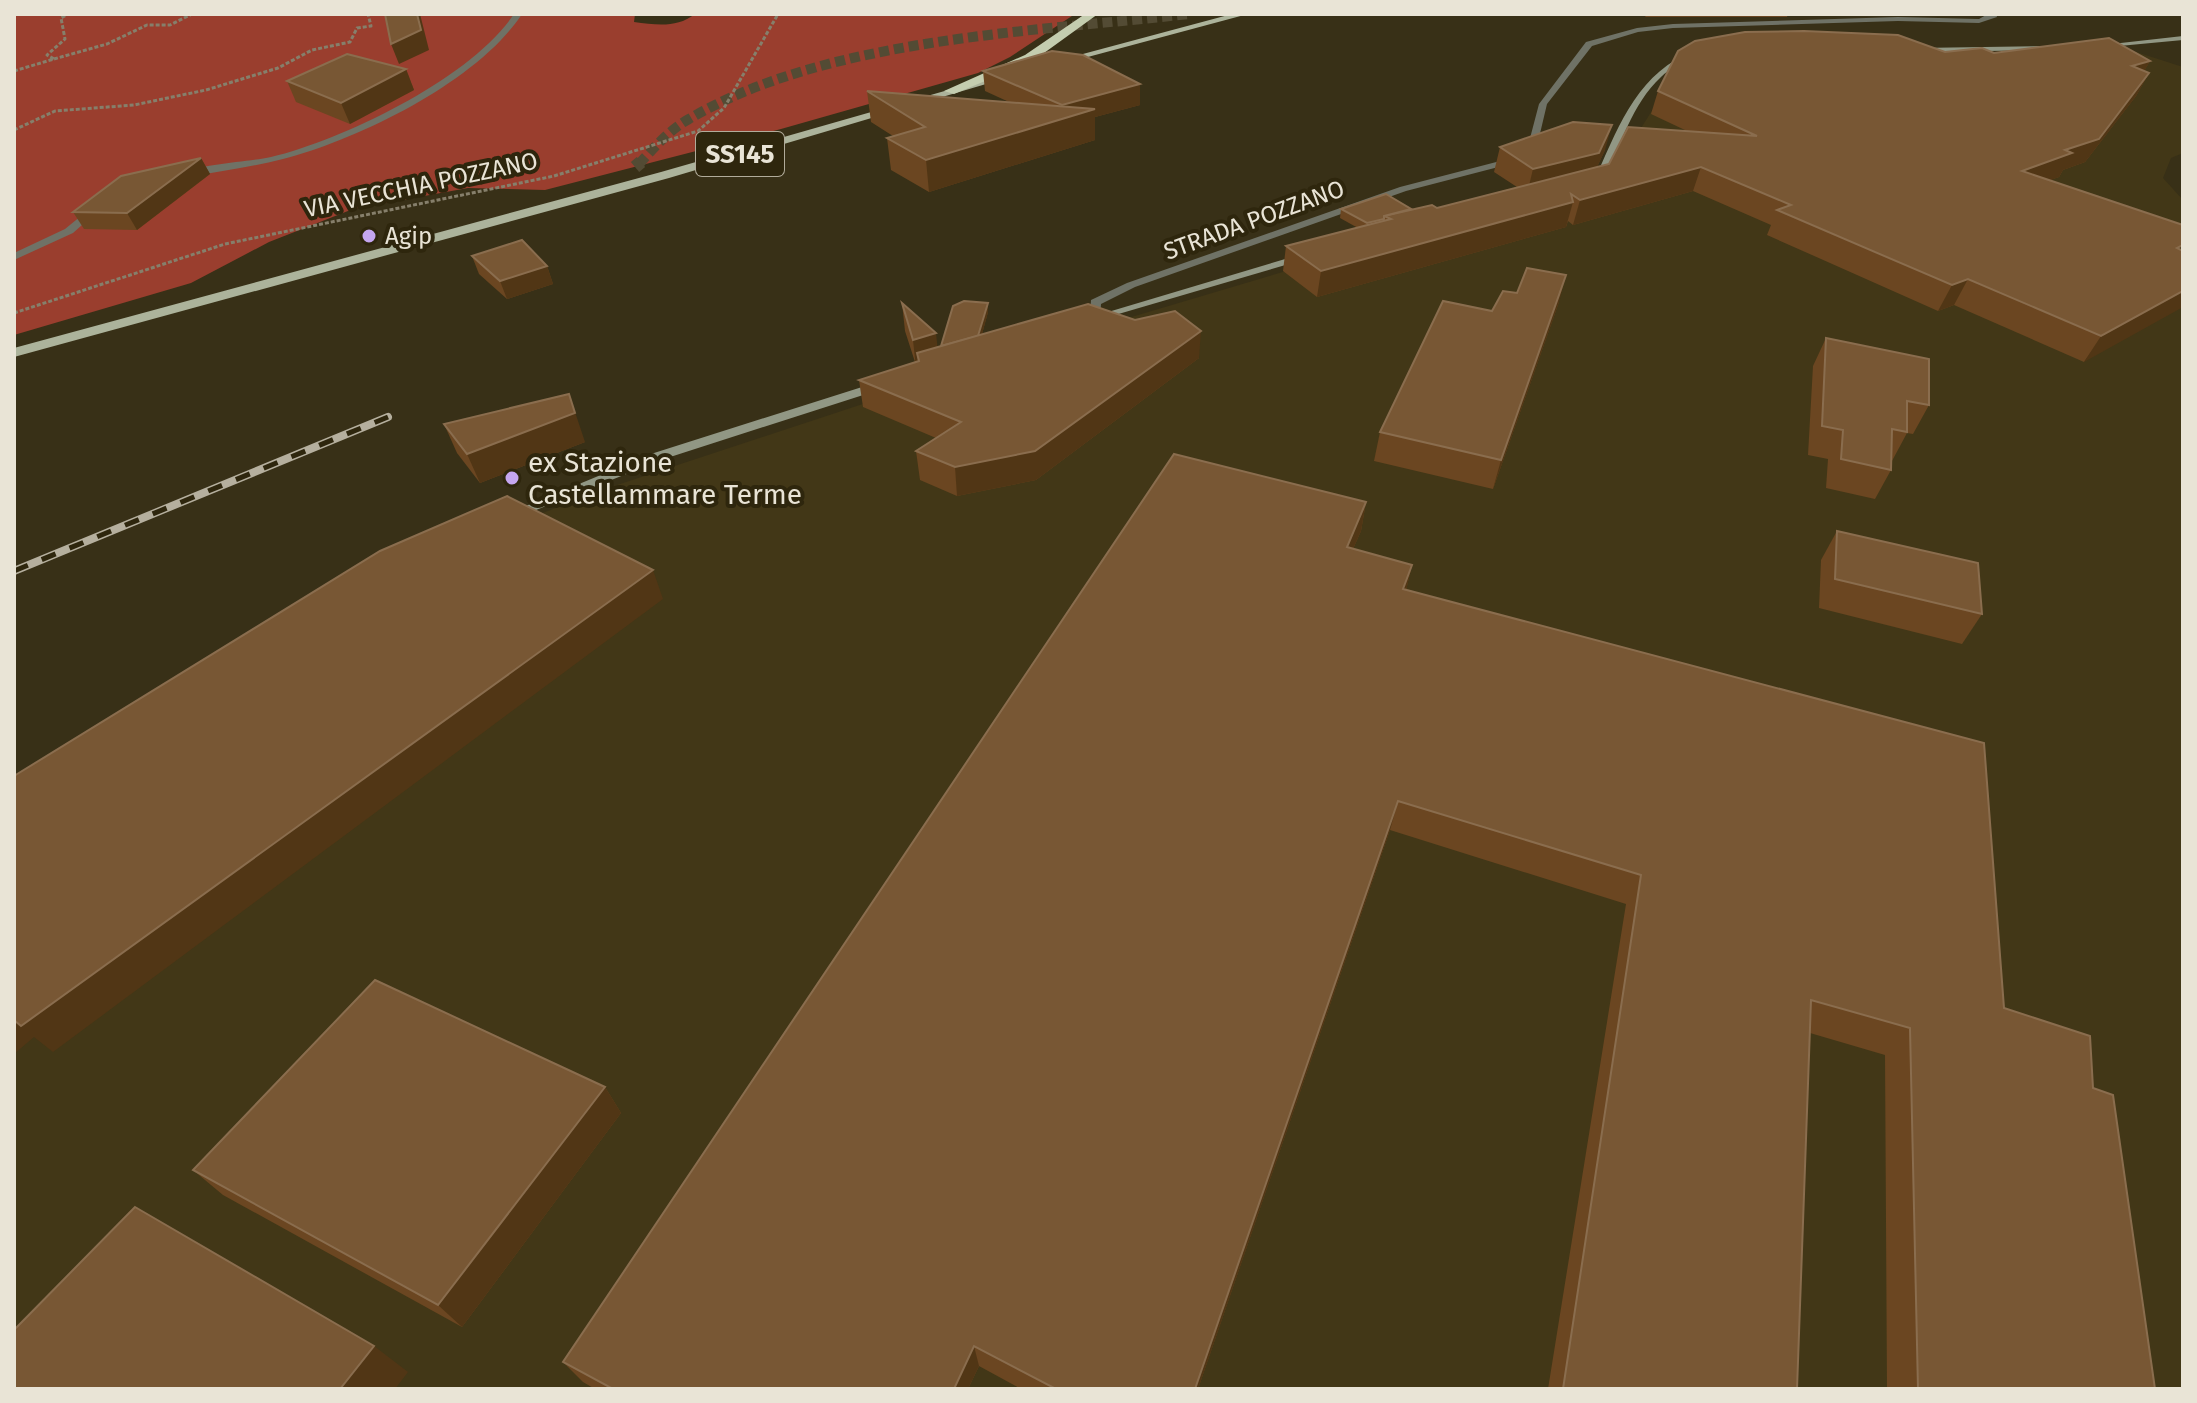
<svg xmlns="http://www.w3.org/2000/svg" width="2197" height="1403" viewBox="0 0 2197 1403" font-family="'Fira Sans',sans-serif">
<style>
.built{fill:#423717}
.forest{fill:#9a3e2e}
.lines{fill:none;stroke-linecap:round;stroke-linejoin:round}
.primary-tunnel-far1{stroke:#534b34;stroke-width:10;stroke-dasharray:10 5;stroke-linecap:butt}
.primary-tunnel{stroke:#534b34;stroke-width:13;stroke-dasharray:13 7;stroke-linecap:butt}
.path{stroke:#867f6b;stroke-width:3;stroke-dasharray:4 2;stroke-linecap:butt}
.street{fill:#6f7266;fill-rule:evenodd}
.secondary{fill:#919784;fill-rule:evenodd}
.primary{fill:#acb39b;fill-rule:evenodd}
.highway{fill:#c4cdaf;fill-rule:evenodd}
.rail-casing{stroke:#b5af9e;stroke-width:8}
.rail{stroke:#2e260d;stroke-width:5;stroke-dasharray:15;stroke-linecap:butt}
.wall{fill:#6b4621}
.shaded-wall{fill:#513615}
.building{fill:#785734;stroke:#8a6d4e;stroke-width:2}
.poi-dot{fill:#c5a6f0;stroke:#2e260d;stroke-width:3}
.labels{text-anchor:middle;dominant-baseline:central;stroke-width:8;stroke-linejoin:round;paint-order:stroke}
.far-street-label{font-size:24px;fill:#e9e4d6;stroke:#2e260d}
.far-poi-label{font-size:24px;fill:#e9e4d6;stroke:#2e260d;text-anchor:start}
.shield{fill:#2e260d;stroke:#b1ab9a;stroke-width:2}
.shield-label{font-size:26px;font-weight:bold;fill:#e9e4d6}
.poi-label{font-size:28px;fill:#e9e4d6;stroke:#2e260d;text-anchor:start}
</style>
<rect width="100%" height="100%" fill="#383017"/>
<polygon class="built" points="2133,51 2183,67 2183,153 2171,158 2163,178 2183,200 2183,1389 14,1389 14,821 509,526 605,489 1081,332 1286,271 1604,187 1658,101"/>
<path class="forest" d="M14,14H635L634,22C657,25 677,28 695,14H1075L1010,57L978,73L781,129L545,190L468,188L353,209L269,242L191,283L14,335Z"/>
<g class="lines">
<path class="primary-tunnel-far1" d="M639,164C654,148 669,130 689,119C827,38 1032,32 1189,14"/>
<polyline class="primary-tunnel" points="635,167 641,162"/>
<g class="path">
<polyline points="54,59 107,44 147,25 170,25 192,14"/>
<polyline points="14,71 54,59 47,55 65,39 61,18 68,14"/>
<polyline points="14,130 55,111 134,105 206,90 278,68 312,50 350,42 357,28 371,26 368,14"/>
<polyline points="14,313 225,244 554,176 698,131 724,108 778,14"/>
</g>
<g class="street">
<path d="M514,14H522C478,81 360,139 283,159C251,167 219,172 186,177L181,174C199,164 248,162 271,157C345,139 471,78 514,14Z"/>
<polygon points="1988,14 1996,14 1997,17 1979,23 1898,21 1673,28 1638,32 1592,46 1547,104 1538,142 1527,155 1510,164 1406,191 1135,287 1101,304 1100,320 1090,318 1091,300 1127,283 1400,187 1504,160 1521,151 1529,142 1539,104 1586,42 1637,28 1673,24 1898,17 1979,19"/>
<polygon points="92,207 100,209 73,233 14,260 14,253 65,229"/>
</g>
<g class="secondary">
<polygon points="2183,36 2183,40 2098,48 2094,46"/>
<polygon points="2047,46 2050,50 1918,52 1914,50 1918,48"/>
<path d="M1685,55L1692,57C1682,64 1670,68 1661,77C1632,104 1620,146 1604,181L1596,183L1594,181C1616,133 1634,79 1685,55Z"/>
<polygon points="1302,254 1307,257 1306,259 1098,320 1088,318"/>
<polygon points="881,381 887,385 885,388 664,459 516,518 511,519 504,515 654,453"/>
</g>
<g class="primary">
<polygon points="1232,14 1248,14 1058,65 1053,62"/>
<polygon points="1004,74 1013,76 669,178 14,357 14,348 661,172"/>
</g>
<polygon class="highway" points="1085,14 1098,14 1033,61 954,94 944,91 1025,55"/>
<g class="rail-casing">
<polyline id="rail" points="14,571 388,417"/>
</g>
<use href="#rail" class="rail"/>
</g>
<g class="wall">
<polygon points="1642,14 1788,14 1787,17 1646,17"/>
<polygon points="1945,52 1994,53 2150,61 2144,71 2149,73 2136,96 2085,162 2063,170 2059,177 2050,180 2183,225 2084,362 1954,305 1938,311 1767,235 1771,225 1693,191 1573,225 1568,221 1566,227 1317,297 1283,271 1286,246 1358,228 1340,218 1341,209 1411,209 1437,208 1517,187 1494,172 1500,147 1605,150 1597,167 1609,164 1687,131 1651,114 1658,91"/>
<polygon points="406,69 414,90 350,124 296,102 287,81"/>
<polygon points="983,71 1140,84 1140,105 1095,117 1095,140 929,192 891,170 887,138 893,136 871,122 867,91 1009,102 985,91"/>
<polygon points="201,158 210,174 137,230 84,229 73,212"/>
<polygon points="472,256 547,266 553,284 507,299 479,274"/>
<polygon points="1559,302 1493,489 1374,461 1380,432"/>
<polygon points="902,303 938,347 941,346 988,303 988,312 982,334 1199,358 1036,480 957,496 920,480 916,451 936,438 863,407 859,380 915,362 905,331"/>
<polygon points="1826,338 1929,405 1913,434 1907,433 1892,461 1891,470 1875,499 1826,488 1828,459 1808,455 1813,366"/>
<polygon points="444,424 585,442 480,483 457,453"/>
<polygon points="1366,502 1361,531 1353,549 1412,565 1406,590 2004,1008 2093,1088 2155,1389 1887,1389 1885,1055 1810,1033 1797,1389 1548,1389 1626,904 1390,830 1198,1389 1021,1389 979,1366 968,1389 595,1389 583,1382 563,1362"/>
<polygon points="1837,531 1982,614 1962,644 1819,608 1821,560"/>
<polygon points="605,1087 621,1113 462,1327 223,1195 193,1170"/>
</g>
<g class="shaded-wall">
<polygon points="417,14 420,14 429,50 399,64 391,44"/>
<polygon points="2150,61 2137,84 2132,66"/>
<polygon points="406,69 414,90 350,124 341,103"/>
<polygon points="2149,73 2136,96 2085,162 2063,170 2059,177 2010,195 2022,171"/>
<polygon points="1140,84 1140,105 1095,117 1095,140 929,192 926,160 1062,119 1062,105"/>
<polygon points="1612,125 1605,150 1592,178 1527,194 1533,169"/>
<polygon points="201,158 210,174 137,230 127,213"/>
<polygon points="1701,167 1693,191 1573,225 1580,200"/>
<polygon points="1573,202 1566,227 1317,297 1321,271"/>
<polygon points="547,266 553,284 507,299 500,281"/>
<polygon points="1566,275 1559,302 1493,489 1501,460"/>
<polygon points="1968,279 1954,305 1938,311 1952,285"/>
<polygon points="2183,291 2183,307 2084,362 2101,336"/>
<polygon points="988,303 988,312 978,349 941,360"/>
<polygon points="1201,331 1199,358 1036,480 957,496 955,467"/>
<polygon points="936,333 939,361 917,353 918,367 916,368 913,340"/>
<polygon points="569,394 585,442 480,483 467,454"/>
<polygon points="1366,502 1361,531 1341,576 1347,547"/>
<polygon points="1412,565 1405,595 1403,589"/>
<polygon points="653,570 663,599 53,1052 34,1037 14,1054 14,1018"/>
<polygon points="1398,801 1390,830 1198,1389 1195,1389"/>
<polygon points="605,1087 621,1113 462,1327 438,1305"/>
<polygon points="374,1346 408,1372 395,1389 340,1389"/>
<polygon points="974,1346 979,1366 968,1389 954,1389"/>
</g>
<g class="building">
<polygon points="385,14 417,14 421,30 391,44"/>
<polygon points="1804,31 1898,35 1945,52 1982,48 1994,53 2109,38 2150,61 2132,66 2149,73 2099,139 2065,150 2072,153 2022,171 2183,225 2183,245 2177,248 2183,251 2183,291 2101,336 1968,279 1952,285 1777,210 1791,205 1701,167 1580,200 1571,194 1573,202 1321,271 1286,246 1391,219 1384,216 1432,205 1437,208 1609,164 1628,127 1757,136 1658,91 1678,51 1695,41 1745,32"/>
<polygon points="1052,51 1083,55 1140,84 1062,105 983,71"/>
<polygon points="347,54 406,69 341,103 287,81"/>
<polygon points="867,91 1095,109 926,160 887,138 925,127"/>
<polygon points="1573,122 1612,125 1599,153 1533,169 1500,147"/>
<polygon points="201,158 127,213 73,212 121,176"/>
<polygon points="1386,194 1411,209 1384,216 1384,219 1367,223 1341,209"/>
<polygon points="522,240 547,266 500,281 472,256"/>
<polygon points="1527,268 1566,275 1501,460 1380,432 1443,301 1492,311 1503,291 1517,293"/>
<polygon points="964,301 988,303 978,336 941,346 953,306"/>
<polygon points="902,303 936,333 913,340"/>
<polygon points="1088,304 1135,320 1175,311 1201,331 1035,451 955,467 916,451 961,422 859,380 919,361 917,353"/>
<polygon points="1826,338 1929,359 1929,405 1907,401 1907,432 1892,429 1891,470 1841,459 1843,430 1822,426"/>
<polygon points="569,394 575,413 467,454 444,424"/>
<polygon points="1174,454 1366,502 1347,547 1412,565 1403,589 1984,743 2004,1008 2090,1036 2093,1088 2113,1095 2155,1389 1918,1389 1910,1028 1811,1000 1797,1389 1563,1389 1641,875 1398,801 1195,1389 1056,1389 974,1346 954,1389 613,1389 563,1362"/>
<polygon points="507,496 653,570 21,1026 14,1020 14,776 380,551"/>
<polygon points="1837,531 1978,563 1982,614 1835,579"/>
<polygon points="375,980 605,1087 438,1305 193,1170"/>
<polygon points="135,1207 374,1346 340,1389 14,1389 14,1330"/>
</g>
<g class="poi-dot">
<circle cx="369" cy="236" r="8"/>
<circle cx="512" cy="478" r="8"/>
</g>
<g class="labels">
<g class="far-street-label">
<text transform="translate(421 185) rotate(-12)">VIA VECCHIA POZZANO</text>
<text transform="translate(1254 220) rotate(-20)">STRADA POZZANO</text>
</g>
<g class="far-poi-label">
<text x="385" y="236">Agip</text>
</g>
<rect class="shield" x="696" y="132" width="88" height="44" rx="6"/>
<g class="shield-label">
<text x="740" y="154">SS145</text>
</g>
<g class="poi-label">
<text x="528" y="462">ex Stazione<tspan x="528" dy="32">Castellammare Terme</tspan></text>
</g>
</g>
<rect width="2197" height="1403" fill="none" stroke="#e9e4d6" stroke-width="32"/>
</svg>
